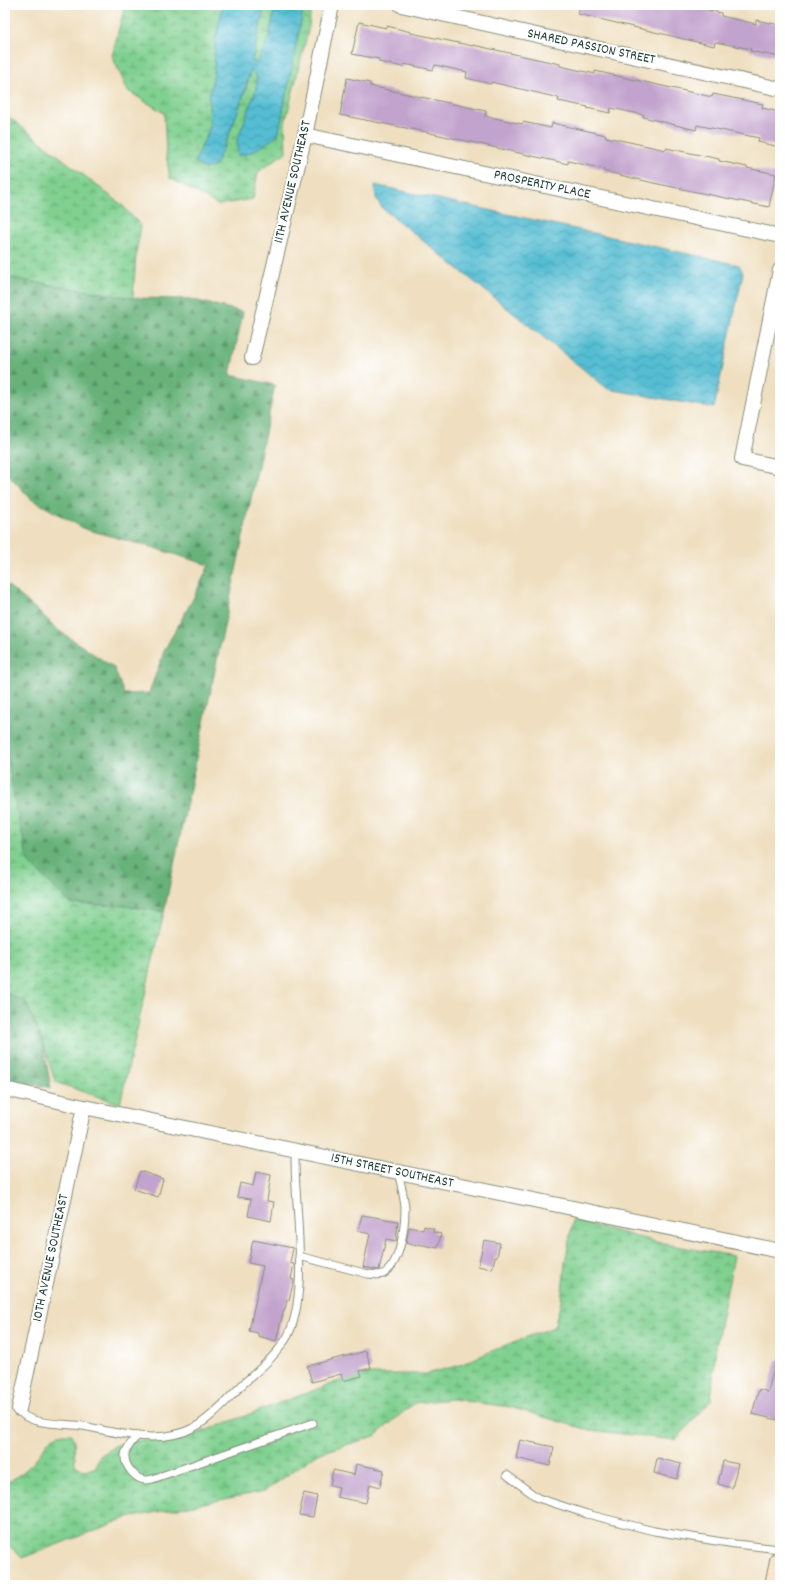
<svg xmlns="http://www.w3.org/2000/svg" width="785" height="1590" viewBox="0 0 785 1590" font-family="Dekko,sans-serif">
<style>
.forest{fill:url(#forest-firs);stroke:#447857}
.wetland{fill:url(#wetland-marsh);stroke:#508662}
.water{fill:url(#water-waves);stroke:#3a7d84}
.building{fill:#c2a3cd}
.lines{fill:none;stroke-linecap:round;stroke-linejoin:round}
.lane-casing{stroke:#878e7a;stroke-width:9}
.street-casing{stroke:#878e7a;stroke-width:16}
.secondary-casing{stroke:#878e7a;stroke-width:22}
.lane{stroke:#fff;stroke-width:7}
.street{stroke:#fff;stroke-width:14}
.secondary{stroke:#fbe5cf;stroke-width:20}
.labels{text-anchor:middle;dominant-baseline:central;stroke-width:4;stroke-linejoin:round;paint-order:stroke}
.street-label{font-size:14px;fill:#1f3d34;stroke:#fff}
</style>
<defs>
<pattern id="forest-firs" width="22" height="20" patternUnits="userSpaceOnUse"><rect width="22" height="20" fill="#68b27a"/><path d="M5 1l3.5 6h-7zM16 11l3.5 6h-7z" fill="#559265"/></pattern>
<pattern id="wetland-marsh" width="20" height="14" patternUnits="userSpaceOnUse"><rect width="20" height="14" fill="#80d090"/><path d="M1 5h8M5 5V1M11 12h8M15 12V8" fill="none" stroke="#68aa76"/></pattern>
<pattern id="water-waves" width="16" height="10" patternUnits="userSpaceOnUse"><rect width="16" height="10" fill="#55bdd3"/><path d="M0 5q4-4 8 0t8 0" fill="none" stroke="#469bac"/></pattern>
</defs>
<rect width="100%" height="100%" fill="#fff"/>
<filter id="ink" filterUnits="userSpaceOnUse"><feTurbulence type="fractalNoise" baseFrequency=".025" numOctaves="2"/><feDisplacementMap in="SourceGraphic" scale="8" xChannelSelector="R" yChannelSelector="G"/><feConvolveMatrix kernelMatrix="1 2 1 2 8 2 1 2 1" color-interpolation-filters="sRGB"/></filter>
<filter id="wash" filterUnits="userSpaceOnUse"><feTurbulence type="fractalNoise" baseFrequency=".012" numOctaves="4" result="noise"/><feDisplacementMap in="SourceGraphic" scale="16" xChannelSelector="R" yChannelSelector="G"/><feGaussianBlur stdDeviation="0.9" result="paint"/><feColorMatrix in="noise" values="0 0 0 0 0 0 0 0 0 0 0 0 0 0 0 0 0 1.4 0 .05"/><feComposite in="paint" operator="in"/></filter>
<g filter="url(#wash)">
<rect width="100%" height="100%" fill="#efdfc0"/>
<g class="forest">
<polygon points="5,277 133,298 190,299 243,312 230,375 275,385 164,912 124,906 71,904 28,862 13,793 5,740 5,583 38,611 58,630 114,668 124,694 149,693 165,649 194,597 209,565 147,546 85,529 31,499 5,471"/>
<polygon points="5,992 26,1001 42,1039 51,1088 5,1078"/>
</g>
<g class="wetland">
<polygon points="125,5 223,5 215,42 214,74 209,96 210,127 195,162 224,148 246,89 251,69 257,77 256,90 237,141 278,135 302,16 301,5 311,5 309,27 285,123 286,152 258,172 253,199 218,205 170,178 166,154 164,113 128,91 112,56"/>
<polygon points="265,5 281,5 274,13 269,38 258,63 252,61"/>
<polygon points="5,114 122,205 141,226 136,254 133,298 5,277"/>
<polygon points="5,740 13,793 28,862 71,904 124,906 164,912 120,1104 55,1082 42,1039 26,1002 5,992"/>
<path d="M573,1220L664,1244L734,1256L716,1346L711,1400L676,1440L588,1430L510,1407L451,1399L414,1403L375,1436L317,1454L265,1491L127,1518L22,1558L5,1542V1484C13,1479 23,1473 30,1466C46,1451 45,1432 71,1434L74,1439L75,1465L85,1471L96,1467L99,1457L116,1445L141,1440H180L358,1374H427L460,1365L508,1344L554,1327L561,1302L565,1263Z"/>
</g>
<g class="water">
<path d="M223,5H265L252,61L257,63L269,38L274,13L281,5H301L302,16L278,135C265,144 254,153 238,156L237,141L256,90L257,77L251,70C241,103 230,136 214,167L204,169L195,162L210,127L209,96L214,74L215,42Z"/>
<polygon points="375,185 739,265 743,273 714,408 608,389 382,208 376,198"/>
</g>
<g id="blocks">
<g class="building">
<polygon points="580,5 693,5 693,6 721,13 721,16 756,24 756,20 780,25 780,57 750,51 751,49 715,42 714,46 578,14"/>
<polygon points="359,22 386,28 387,26 411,32 411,33 473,46 473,45 560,64 560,66 595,74 595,71 712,97 713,94 763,104 762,108 780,112 780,147 758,142 759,138 697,125 696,130 643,117 644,115 611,108 610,113 587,108 588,107 558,101 559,98 491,82 491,84 466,78 467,72 435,65 433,70 404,64 403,67 379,62 379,59 352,54"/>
<polygon points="347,78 370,83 370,86 486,111 485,116 522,124 523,122 551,128 552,123 606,135 606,137 666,150 666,148 695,154 719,159 719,161 747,167 747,168 776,174 769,207 658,184 603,171 604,169 568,161 568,164 426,132 340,115"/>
<polygon points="140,1171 163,1179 158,1197 134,1189"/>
<polygon points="256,1172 271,1175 267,1201 274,1202 271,1221 248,1216 251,1199 237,1197 240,1183 253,1186"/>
<polygon points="362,1215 398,1221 396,1241 386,1239 379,1270 363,1267 370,1234 358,1231"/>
<polygon points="424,1226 434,1229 433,1232 441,1234 438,1248 418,1244 417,1246 406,1243 409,1227 423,1230"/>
<polygon points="253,1240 293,1248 290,1263 294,1264 291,1279 294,1280 289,1300 287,1300 285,1309 284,1309 276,1341 258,1336 258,1333 249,1331 263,1266 248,1263"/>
<polygon points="484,1240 500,1243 497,1257 495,1257 492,1269 478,1266"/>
<polygon points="366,1351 371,1368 360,1371 362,1376 343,1381 341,1374 312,1382 307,1366"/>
<polygon points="776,1360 780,1360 780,1412 778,1420 752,1414 759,1389 768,1392"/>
<polygon points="520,1440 554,1447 550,1466 516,1458"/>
<polygon points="657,1458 681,1464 677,1479 654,1473"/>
<polygon points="723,1461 738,1464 732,1488 718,1484"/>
<polygon points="356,1464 384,1470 380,1487 370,1484 366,1503 337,1497 339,1487 330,1485 333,1470 354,1475"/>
<polygon points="304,1493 317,1496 313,1517 299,1515"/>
</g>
</g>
</g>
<g filter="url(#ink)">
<use href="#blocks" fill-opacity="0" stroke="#878e7a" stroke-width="1"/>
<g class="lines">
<g class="lane-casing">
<g id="lane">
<path d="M299,1256L368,1274C373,1274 379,1276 383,1274C401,1264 405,1226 405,1208C404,1196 401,1184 398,1172"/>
<path d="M19,1409C25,1426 67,1423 83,1426C119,1433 160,1446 195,1427C211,1418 225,1402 238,1389C255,1372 273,1360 286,1339C307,1305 298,1227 296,1187C295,1175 295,1163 295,1151"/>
<path d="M137,1436C133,1441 126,1448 125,1455C124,1465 135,1480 146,1480C151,1480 156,1478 161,1476L313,1423"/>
<polyline points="507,1475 538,1498 587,1514 654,1531 735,1544 780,1549"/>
</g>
</g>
<g class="street-casing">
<g id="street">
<polyline points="401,5 780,89"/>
<polyline points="305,135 780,236"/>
<polyline points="780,270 742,459 780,467"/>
<polyline points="252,358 305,135 332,5"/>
<polyline points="5,1089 84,1107 780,1251"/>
<polyline points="19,1409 84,1107"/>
</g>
</g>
<g class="secondary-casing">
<polyline id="secondary" points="775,1585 780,1561"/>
</g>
<use href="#lane" class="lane"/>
<use href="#street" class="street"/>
<use href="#secondary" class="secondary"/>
</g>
</g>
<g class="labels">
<g class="street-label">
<text transform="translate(591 47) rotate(12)">SHARED PASSION STREET</text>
<text transform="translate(293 182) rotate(-77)">11TH AVENUE SOUTHEAST</text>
<text transform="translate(542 185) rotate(12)">PROSPERITY PLACE</text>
<text transform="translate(392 1171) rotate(12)">15TH STREET SOUTHEAST</text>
<text transform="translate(51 1258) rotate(-78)">10TH AVENUE SOUTHEAST</text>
</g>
</g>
<rect width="785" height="1590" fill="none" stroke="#fff" stroke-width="20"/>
</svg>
